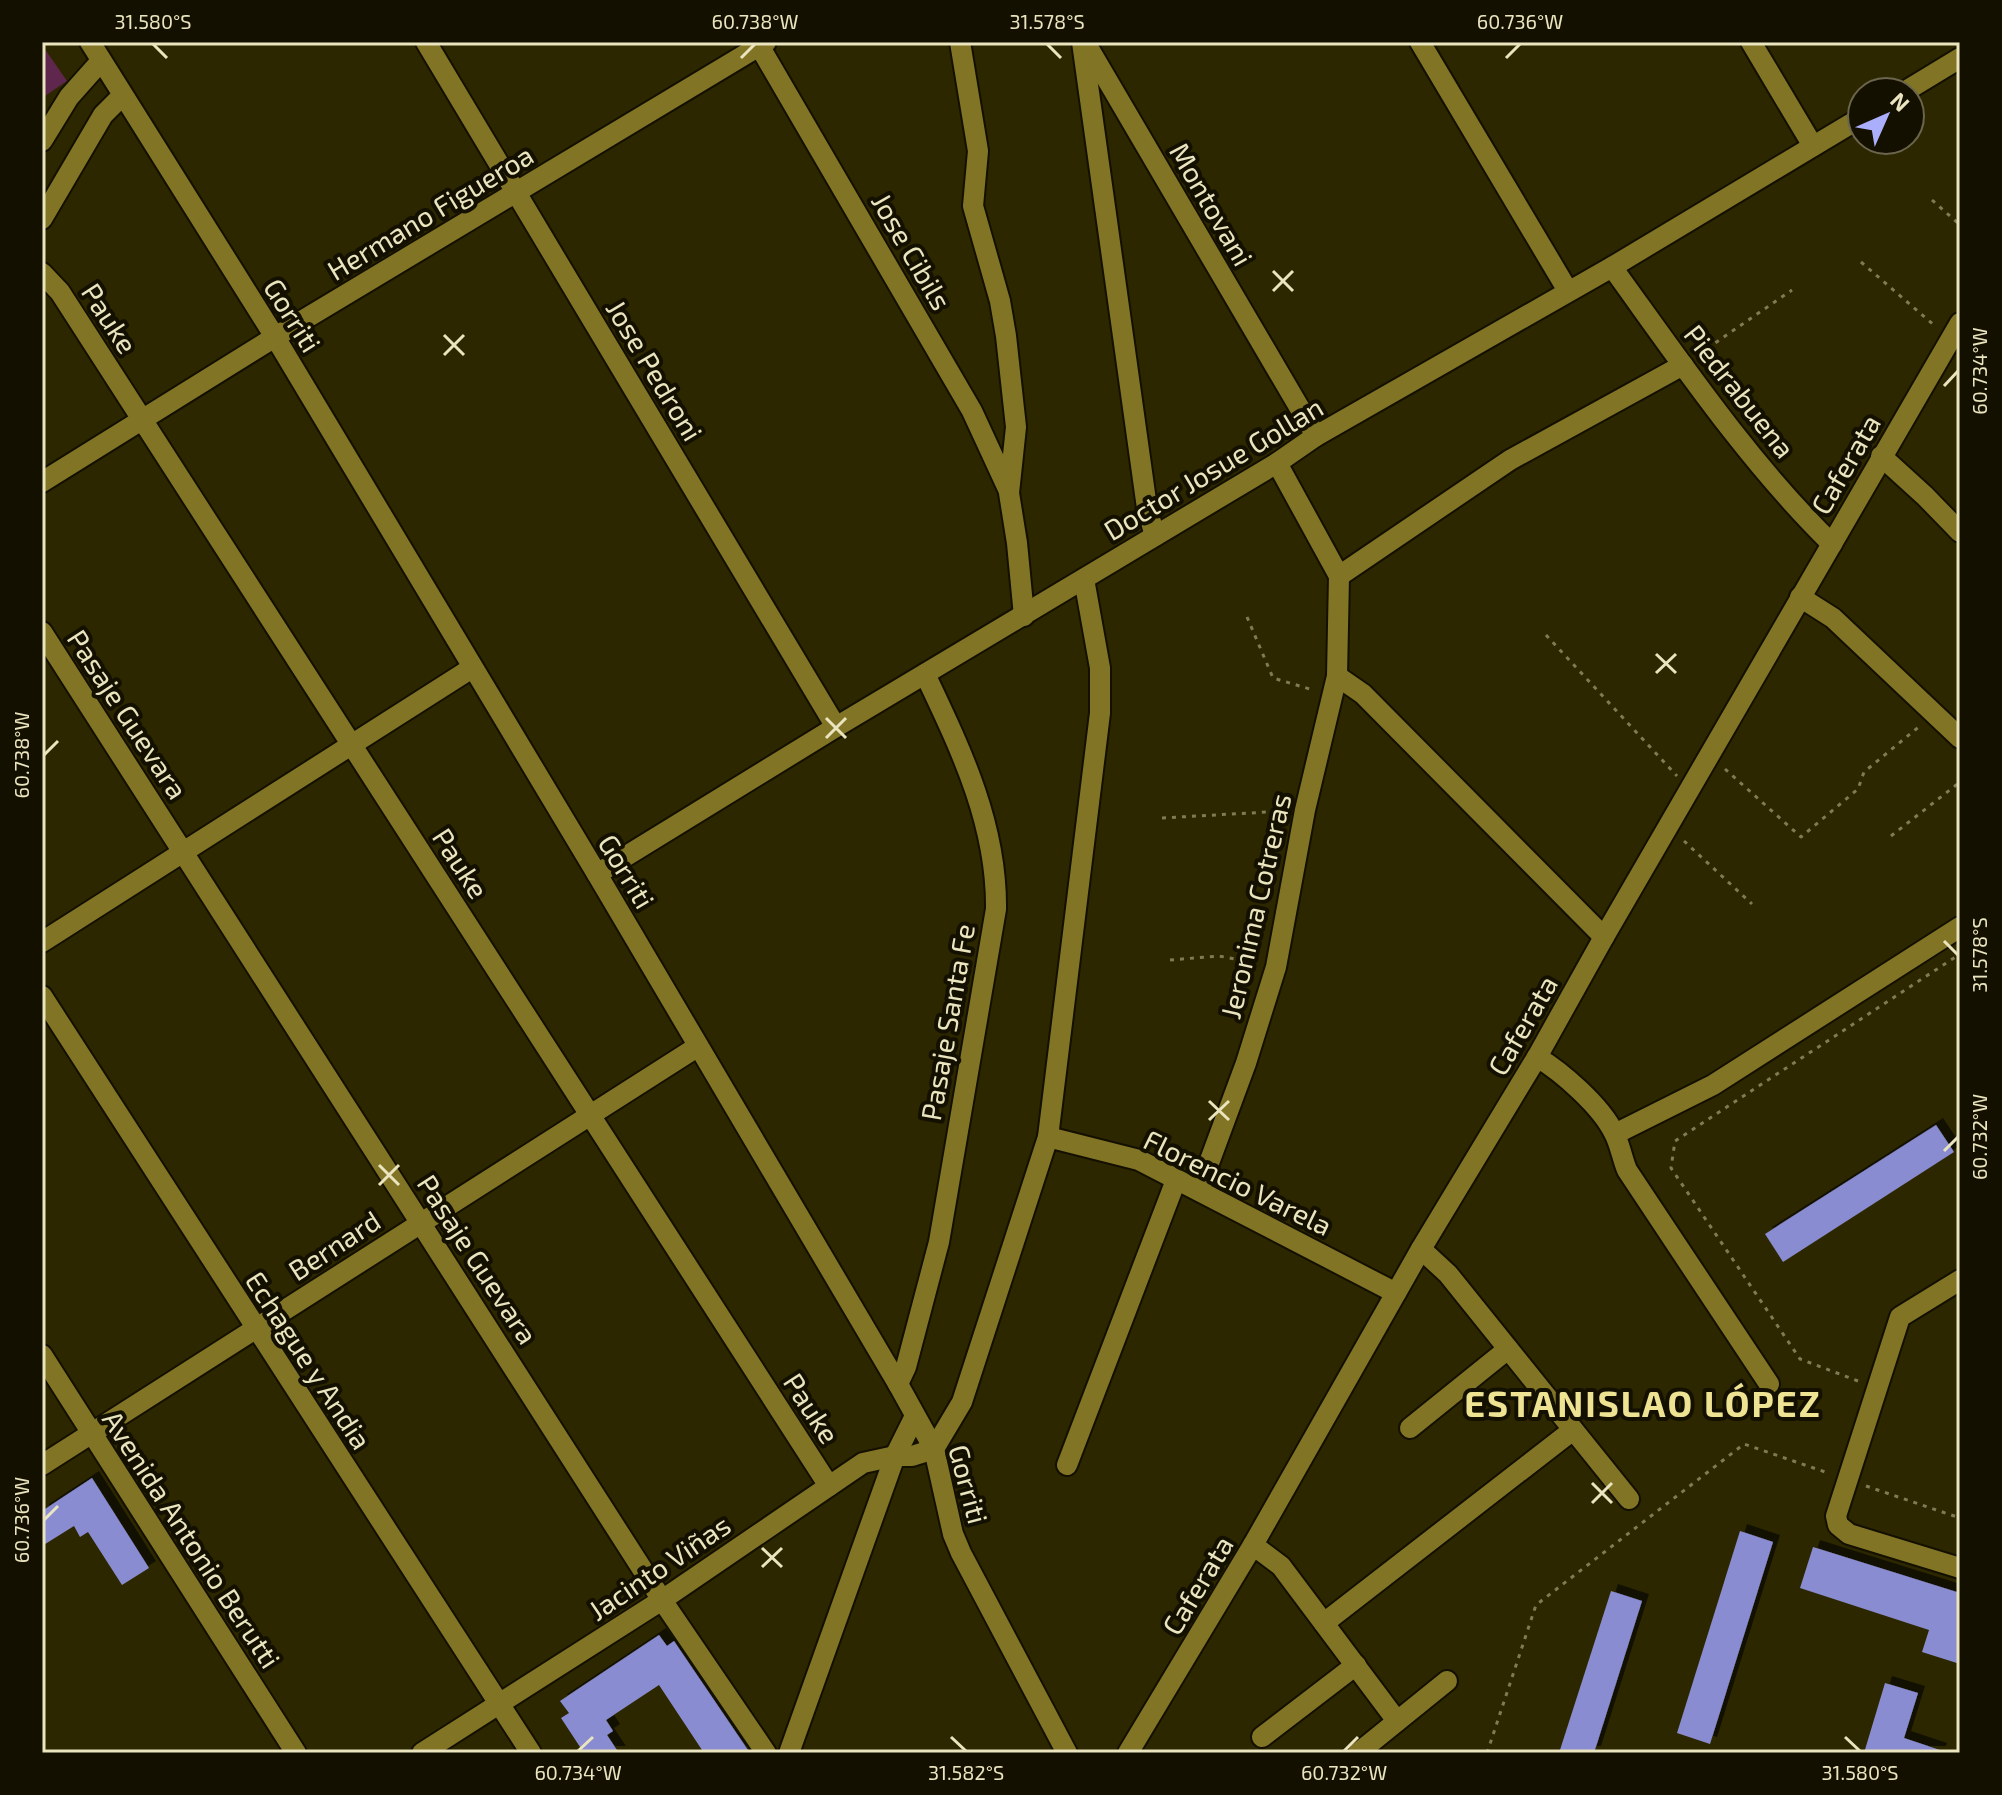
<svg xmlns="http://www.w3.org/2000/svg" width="2002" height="1795" viewBox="0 0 2002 1795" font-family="'Exo 2',sans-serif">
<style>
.green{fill:#5f274e}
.building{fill:#898cd0;filter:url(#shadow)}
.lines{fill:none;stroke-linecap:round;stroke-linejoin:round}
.minor-casing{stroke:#141000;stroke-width:24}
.path{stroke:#817b55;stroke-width:3;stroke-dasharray:4 6;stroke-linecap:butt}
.minor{stroke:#817525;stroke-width:20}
.ticks{fill:none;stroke:#eae5bf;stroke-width:3}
.labels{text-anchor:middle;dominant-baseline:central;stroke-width:8;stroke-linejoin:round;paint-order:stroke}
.street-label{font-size:28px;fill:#eae5bf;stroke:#141000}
.district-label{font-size:36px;font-weight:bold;letter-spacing:2px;fill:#eee293;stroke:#141000}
.neatline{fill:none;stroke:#eae5bf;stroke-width:3}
.ticks-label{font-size:20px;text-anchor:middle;fill:#eae5bf}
</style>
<defs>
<filter id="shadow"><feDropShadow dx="7" dy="-7" stdDeviation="0" flood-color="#0009"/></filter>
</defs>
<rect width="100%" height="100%" fill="#2d2700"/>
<polygon class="green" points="42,45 67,81 42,98"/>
<g class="building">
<polygon points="1936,1125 1954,1152 1783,1262 1765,1234"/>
<polygon points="92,1478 149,1568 122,1585 88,1532 80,1537 74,1526 42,1546 42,1511"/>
<polygon points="1740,1531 1773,1542 1710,1744 1677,1733"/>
<polygon points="1813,1547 1960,1593 1960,1664 1922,1652 1929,1630 1800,1588"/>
<polygon points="1611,1591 1642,1601 1594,1753 1559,1753"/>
<polygon points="659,1635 667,1646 674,1641 750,1753 704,1753 659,1685 606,1720 613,1731 607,1735 619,1753 584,1753 561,1718 569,1713 560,1701"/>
<polygon points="1885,1683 1918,1693 1904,1738 1940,1750 1939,1753 1864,1753"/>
</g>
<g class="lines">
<g class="minor-casing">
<g id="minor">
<polyline points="90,42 275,337 597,874 898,1384 934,1449 953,1534 961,1553 1067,1753"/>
<polyline points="426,42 836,727"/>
<polyline points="757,42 972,411 1008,489"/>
<polyline points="960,42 978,151 973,206 1000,301 1006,336 1016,427 1009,493 1017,543 1024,616"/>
<polyline points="1082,42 1147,508 1155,536"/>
<polyline points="1085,42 1316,436"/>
<polyline points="1420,42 1568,291"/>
<polyline points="1751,42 1813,146"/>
<polyline points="1904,92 1960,58"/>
<polyline points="42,141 69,97 101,61"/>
<polyline points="42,219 103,115 122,96"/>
<path d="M1612,267C1680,361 1749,463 1832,544"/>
<polyline points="42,273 60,292 829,1486"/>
<polyline points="1881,456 1925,496 1960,532"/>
<polyline points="42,482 275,337 766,42"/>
<polyline points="1339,576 1510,460 1683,365"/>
<polyline points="1800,597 1833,618 1960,738"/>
<polyline points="42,632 662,1600 766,1753"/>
<polyline points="1337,676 1363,694 1604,937"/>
<polyline points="597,874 836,727 1277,463 1316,436 1612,267 1862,117"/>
<polyline points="42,942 472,668"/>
<polyline points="42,996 531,1753"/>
<path d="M1537,1057C1562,1072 1601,1106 1614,1133C1620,1144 1622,1158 1627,1170L1769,1384"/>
<polyline points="1615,1134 1713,1085 1960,927"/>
<polyline points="1048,1137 1139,1160 1396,1293"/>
<polyline points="1199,1190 1246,1063 1276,967 1305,810 1337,676 1339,576 1277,463"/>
<polyline points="1421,1249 1448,1274 1629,1499"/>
<polyline points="1960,1280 1900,1317 1836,1516 1838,1525 1849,1534 1960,1568"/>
<polyline points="42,1355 296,1753"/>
<path d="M898,1384L906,1367L939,1242L996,909C997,824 961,750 925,674"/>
<polyline points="1410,1428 1508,1349"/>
<polyline points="42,1465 697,1047"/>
<polyline points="1067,1465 1176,1180"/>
<polyline points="1253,1545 1281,1566 1397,1721"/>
<polyline points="1324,1623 1573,1430"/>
<polyline points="1262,1737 1356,1665"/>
<polyline points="422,1753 662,1600 863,1463 895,1456 912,1456 934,1449 962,1402 1048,1137 1100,713 1100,668 1084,579"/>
<polyline points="789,1753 895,1456 915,1416"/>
<polyline points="1128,1753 1253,1545 1421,1249 1537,1057 1604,937 1960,323"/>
<polyline points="1358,1753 1447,1681"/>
</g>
</g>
<g class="path">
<polyline points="1932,200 1960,225"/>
<polyline points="1861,262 1935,326"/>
<polyline points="1699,354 1792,290"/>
<polyline points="1247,617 1273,678 1313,690"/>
<polyline points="1546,635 1677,776"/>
<polyline points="1725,769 1801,837 1858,789 1864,772 1921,725"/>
<polyline points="1162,818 1285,811"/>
<polyline points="1891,836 1960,782"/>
<polyline points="1684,841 1752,904"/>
<polyline points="1170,960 1219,956 1257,963"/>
<polyline points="1858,1381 1800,1359 1671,1168 1675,1141 1960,954"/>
<polyline points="1866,1486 1960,1518"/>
<polyline points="1487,1753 1536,1605 1744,1444 1828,1473"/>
</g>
<use href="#minor" class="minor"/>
</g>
<path class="ticks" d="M153,44L167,58M1047,44L1061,58M741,58L755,44M1506,58L1520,44M1273,271L1293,291M1273,291L1293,271M444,335L464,355M444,355L464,335M1944,386L1958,371M1656,654L1676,673M1656,673L1676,654M826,718L846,738M826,738L846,718M44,755L58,741M1944,941L1958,955M1209,1101L1229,1120M1209,1120L1229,1101M1944,1151L1958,1137M379,1165L399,1185M379,1185L399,1165M1592,1483L1612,1503M1592,1503L1612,1483M44,1520L58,1506M762,1548L782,1567M762,1567L782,1548M951,1737L966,1751M1845,1737L1860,1751M578,1751L593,1737M1344,1751L1358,1737"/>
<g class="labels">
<g class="street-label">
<text transform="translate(1212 204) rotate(60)">Montovani</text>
<text transform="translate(430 212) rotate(-31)">Hermano Figueroa</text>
<text transform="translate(912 251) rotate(60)">Jose Cibils</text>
<text transform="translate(293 315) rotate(58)">Gorriti</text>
<text transform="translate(110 318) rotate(57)">Pauke</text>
<text transform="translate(655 370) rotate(59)">Jose Pedroni</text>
<text transform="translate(1740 391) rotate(52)">Piedrabuena</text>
<text transform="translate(1845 464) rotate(-60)">Caferata</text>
<text transform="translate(1213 468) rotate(-31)">Doctor Josue Gollan</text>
<text transform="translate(128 714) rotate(57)">Pasaje Guevara</text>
<text transform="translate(461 863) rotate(57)">Pauke</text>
<text transform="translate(627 871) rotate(59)">Gorriti</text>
<text transform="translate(1255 906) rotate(-77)">Jeronima Cotreras</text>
<text transform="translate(947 1022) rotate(-80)">Pasaje Santa Fe</text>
<text transform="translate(1522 1025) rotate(-60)">Caferata</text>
<text transform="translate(1238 1182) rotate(26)">Florencio Varela</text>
<text transform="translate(334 1245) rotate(-33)">Bernard</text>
<text transform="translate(478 1259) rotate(57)">Pasaje Guevara</text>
<text transform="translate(309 1360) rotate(57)">Echague y Andia</text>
<text transform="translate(812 1408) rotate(57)">Pauke</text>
<text transform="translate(969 1484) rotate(75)">Gorriti</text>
<text transform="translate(192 1539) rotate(57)">Avenida Antonio Berutti</text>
<text transform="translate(659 1567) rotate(-34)">Jacinto Viñas</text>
<text transform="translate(1197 1585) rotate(-59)">Caferata</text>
</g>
<g class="district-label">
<text x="1643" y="1402">ESTANISLAO LÓPEZ</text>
</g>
</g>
<rect width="2002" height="1795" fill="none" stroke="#141000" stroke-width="88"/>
<g transform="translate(1886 116) rotate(45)"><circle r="38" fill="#141000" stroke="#6a654c" stroke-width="2"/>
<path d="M0-6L14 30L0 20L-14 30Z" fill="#abaffb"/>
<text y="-12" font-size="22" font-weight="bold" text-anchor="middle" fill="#eae5bf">N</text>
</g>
<rect x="44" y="44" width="1914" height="1707" class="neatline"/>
<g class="ticks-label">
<text x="153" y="29">31.580°S</text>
<text x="755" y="29">60.738°W</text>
<text x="1047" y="29">31.578°S</text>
<text x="1520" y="29">60.736°W</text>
<text transform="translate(1980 371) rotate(-90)" y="7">60.734°W</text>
<text transform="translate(22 755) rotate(-90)" y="7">60.738°W</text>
<text transform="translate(1980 955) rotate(-90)" y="7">31.578°S</text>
<text transform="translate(1980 1137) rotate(-90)" y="7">60.732°W</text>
<text transform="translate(22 1520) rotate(-90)" y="7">60.736°W</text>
<text x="578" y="1780">60.734°W</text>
<text x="966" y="1780">31.582°S</text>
<text x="1344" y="1780">60.732°W</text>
<text x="1860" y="1780">31.580°S</text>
</g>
</svg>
